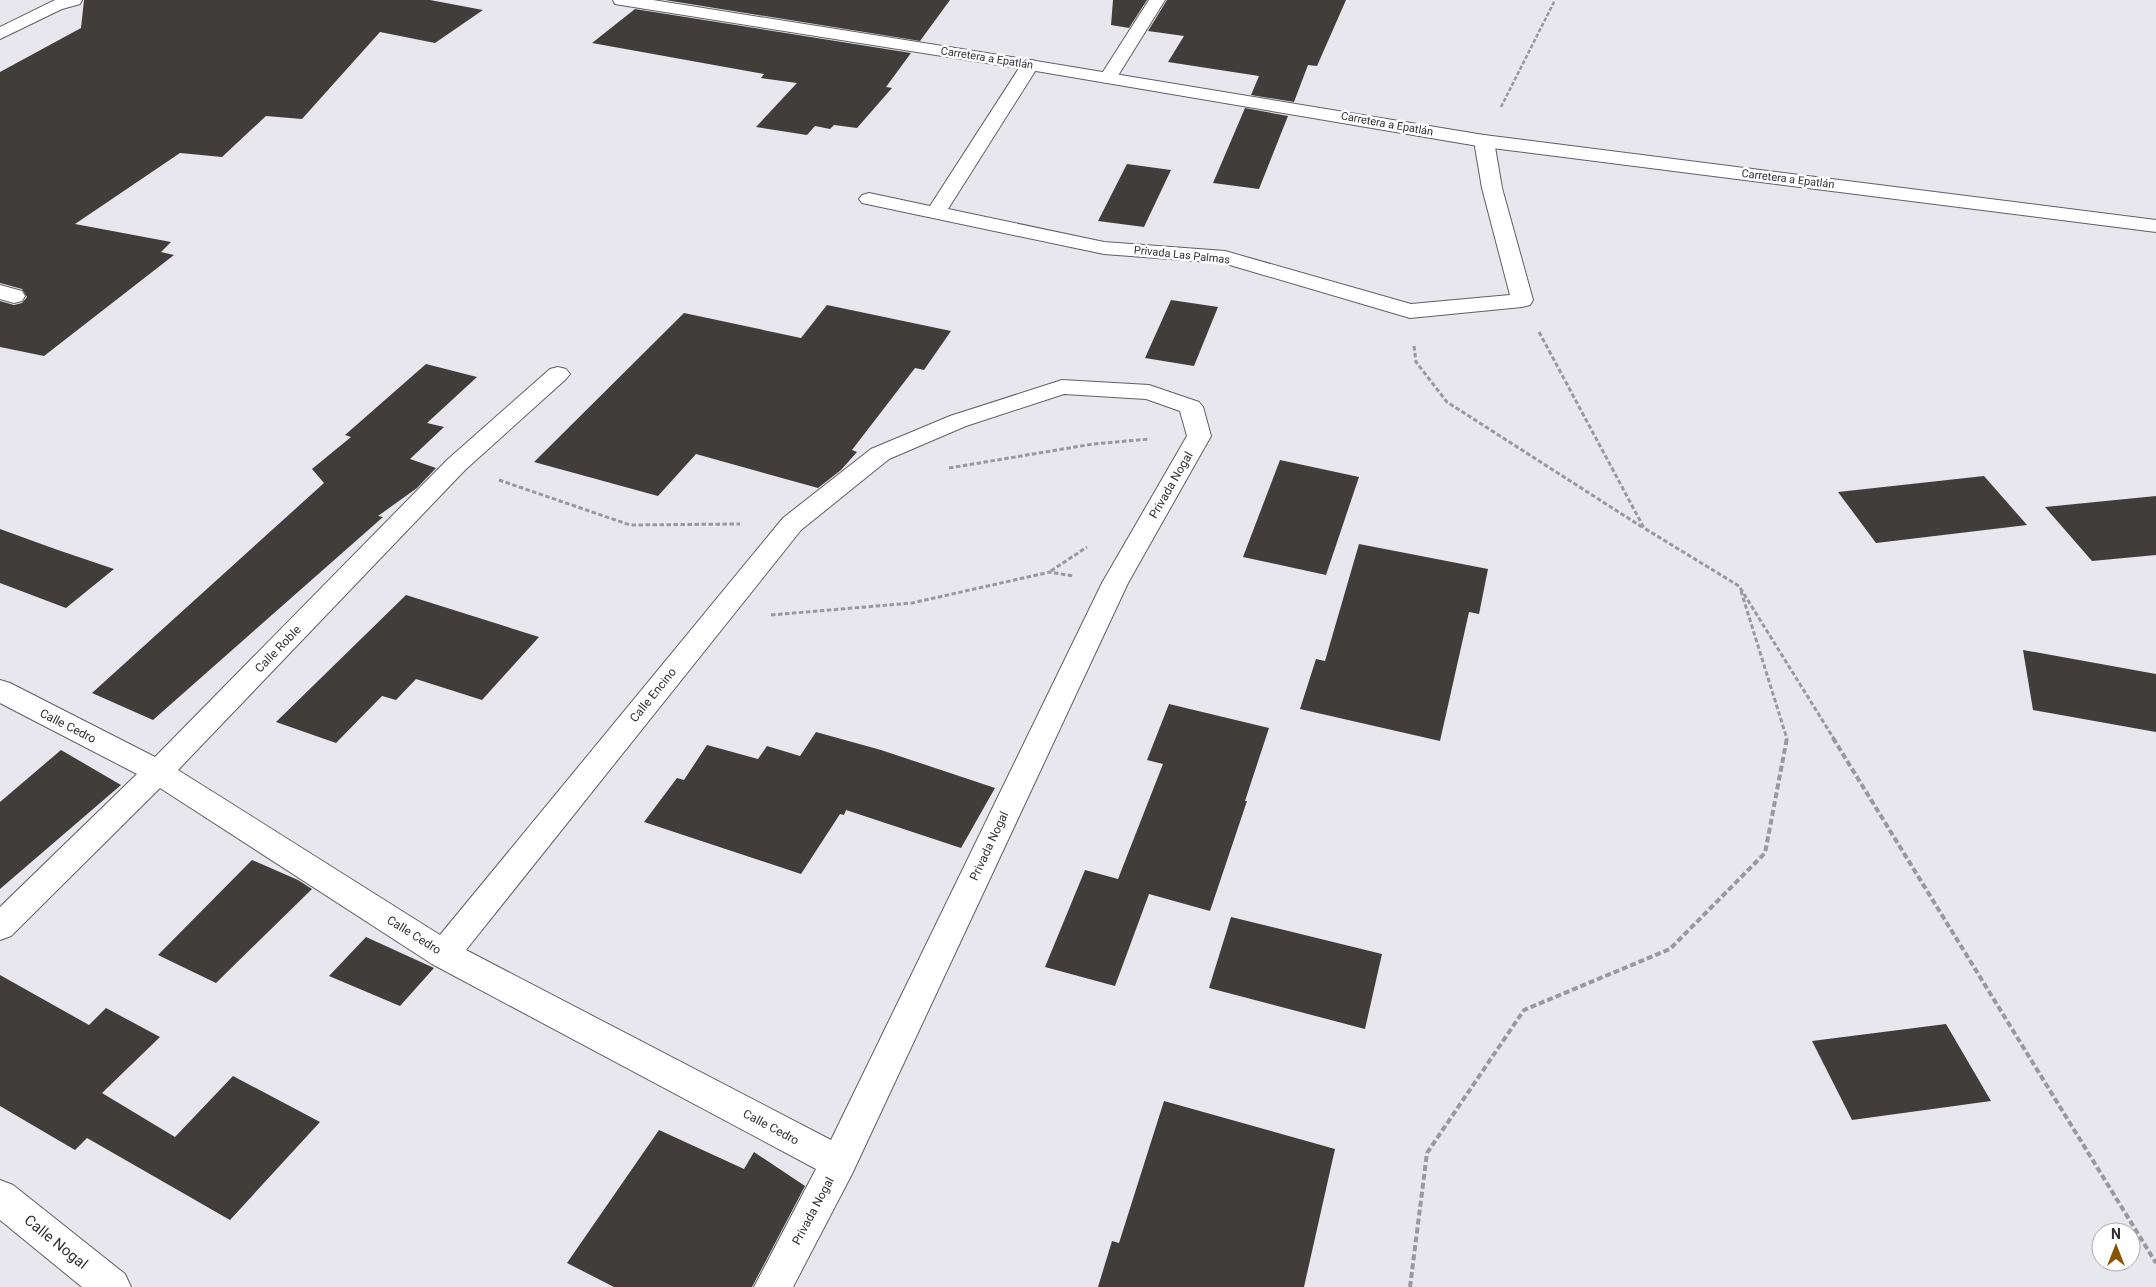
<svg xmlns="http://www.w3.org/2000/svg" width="2156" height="1287" viewBox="0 0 2156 1287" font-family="Roboto,sans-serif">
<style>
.building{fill:#413d3a}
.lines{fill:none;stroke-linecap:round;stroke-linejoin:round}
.minor-casing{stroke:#5f5f64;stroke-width:2}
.secondary-casing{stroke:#5f5f64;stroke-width:2}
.path-far2{stroke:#99999d;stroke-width:2.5;stroke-dasharray:4 2;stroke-linecap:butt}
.path-far1{stroke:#99999d;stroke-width:3;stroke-dasharray:4.5 2.5;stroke-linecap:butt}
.path{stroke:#99999d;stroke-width:4;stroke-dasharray:6 3;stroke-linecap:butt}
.minor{fill:#fff;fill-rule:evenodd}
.secondary{fill:#fff;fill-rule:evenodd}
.labels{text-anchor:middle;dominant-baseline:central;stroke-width:5;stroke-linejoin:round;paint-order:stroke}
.far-street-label{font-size:11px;fill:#303032;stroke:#fff}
.street-label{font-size:12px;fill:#303032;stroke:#fff}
.near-street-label{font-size:15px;fill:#303032;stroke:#fff}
</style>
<rect width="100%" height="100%" fill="#e7e7ed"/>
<g class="building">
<polygon points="84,0 430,0 483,10 435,43 380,32 302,119 266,116 222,157 180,153 75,224 171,242 161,252 174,255 44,356 0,347 0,301 14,305 22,303 27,297 22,289 0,283 0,72 81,28"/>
<polygon points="665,0 950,0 920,41"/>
<polygon points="1113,0 1147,0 1129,28 1111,25"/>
<polygon points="1167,0 1346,0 1317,66 1308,65 1294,102 1251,95 1259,76 1168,62 1184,36 1148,31"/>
<polygon points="635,9 911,53 886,87 892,88 857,128 834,125 830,129 815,126 807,135 794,133 756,127 797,83 761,78 764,74 592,43"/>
<polygon points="1245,108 1288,116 1259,189 1213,183"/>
<polygon points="1127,164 1171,170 1144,227 1098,221"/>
<polygon points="1171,300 1218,307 1194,366 1145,358"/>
<polygon points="827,305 951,331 924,370 915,368 852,450 857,452 841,470 818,488 696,454 658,496 534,462 684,313 801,338"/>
<polygon points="426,364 477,377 427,423 444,427 410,459 436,468 417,488 378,516 383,517 153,720 92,693 324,483 312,469 351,437 345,435"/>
<polygon points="1280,460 1359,477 1326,575 1243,557"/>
<polygon points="1984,476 2027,525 1876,543 1838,492"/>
<polygon points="2156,496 2156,555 2092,561 2045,507"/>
<polygon points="0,529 55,549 114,569 66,608 0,583"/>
<polygon points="1359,544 1488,569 1479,614 1469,612 1440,741 1300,709 1316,659 1325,661"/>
<polygon points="406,595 539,637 482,700 416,679 396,700 382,696 336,743 276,722"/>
<polygon points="2023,650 2156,674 2156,732 2033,710"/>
<polygon points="1169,704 1269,728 1245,801 1247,801 1210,911 1149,894 1115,986 1045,967 1085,870 1118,879 1163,764 1147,760"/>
<polygon points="816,732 881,750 995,788 961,848 846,810 844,815 840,814 801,874 644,822 677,778 684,780 707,745 758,759 767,746 800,756"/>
<polygon points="61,750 121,785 0,889 0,802"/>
<polygon points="252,860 298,880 312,889 216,983 158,955"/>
<polygon points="1231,917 1382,954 1365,1029 1209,988"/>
<polygon points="366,937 434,968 400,1006 329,976"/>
<polygon points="0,975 89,1025 106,1008 160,1037 102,1093 175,1137 233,1076 320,1122 230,1220 87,1138 75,1150 0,1106"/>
<polygon points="1946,1024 1991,1101 1852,1120 1812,1041"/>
<polygon points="1164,1101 1335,1149 1304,1287 1098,1287 1112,1241 1119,1243"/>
<polygon points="659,1130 744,1169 754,1152 805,1186 752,1287 614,1287 567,1263"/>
</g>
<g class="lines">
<g class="minor-casing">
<g id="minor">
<polygon points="1149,0 1165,0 1114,82 1108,83 1102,82 1099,78"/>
<polygon points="1030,60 1036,61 1039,65 948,209 1104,242 1225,251 1411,304 1510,295 1482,188 1474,141 1477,137 1484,135 1491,137 1494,141 1502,188 1533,300 1530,305 1522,307 1410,318 1223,263 1104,254 862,203 859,199 862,195 869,193 930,206 1021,65 1024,61"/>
<polygon points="0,285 22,291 25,296 22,301 14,303 0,299"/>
<path d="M558,367L566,369L570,374L566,379L465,470L178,770L440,935L783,518L871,449L950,416L1062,380L1149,385L1199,402L1203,407L1211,436L1128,583L852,1174L793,1287H754L816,1169L432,964L160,788L11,936L0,940V907L137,774L0,703V680L10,683L155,757L447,460L550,369ZM1064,394L1146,399L1180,411L1187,436L1102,583L831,1140L466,950L801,530L889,459L966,426Z"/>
<polygon points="0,1180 13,1185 125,1274 131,1287 82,1287 0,1220"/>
</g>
</g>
<g class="secondary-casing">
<g id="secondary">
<polygon points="55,0 82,0 80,4 62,9 0,39 0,27"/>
<polygon points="613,0 653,0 1030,60 1484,135 2156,220 2156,232 1484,147 1030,70 621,5 615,4"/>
</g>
</g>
<polyline class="path-far2" points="1501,107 1555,0"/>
<g class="path-far1">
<polyline points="1539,332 1644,528 1739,586 1834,739"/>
<polyline points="1414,346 1416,362 1447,402 1642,527"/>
<polyline points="949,468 1093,444 1150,439"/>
<polyline points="499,480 630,525 740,524"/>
<polyline points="1051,571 1087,547"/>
<polyline points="1741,591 1787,739"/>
<polyline points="771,615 912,603 1050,572 1073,576"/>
</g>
<g class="path">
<polyline points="1833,738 2156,1263"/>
<polyline points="1410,1287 1427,1153 1524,1010 1670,949 1765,853 1787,738"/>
</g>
<use href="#minor" class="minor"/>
<use href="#secondary" class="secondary"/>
</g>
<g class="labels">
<g class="far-street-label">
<text transform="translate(987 58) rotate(9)">Carretera a Epatlán</text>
<text transform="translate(1387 124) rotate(10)">Carretera a Epatlán</text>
<text transform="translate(1788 179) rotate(7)">Carretera a Epatlán</text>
<text transform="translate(1182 255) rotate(6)">Privada Las Palmas</text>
</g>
<g class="street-label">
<text transform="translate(1171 485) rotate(-60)">Privada Nogal</text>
<text transform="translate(278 649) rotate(-46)">Calle Roble</text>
<text transform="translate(653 695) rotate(-51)">Calle Encino</text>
<text transform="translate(68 726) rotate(27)">Calle Cedro</text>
<text transform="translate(989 846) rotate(-65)">Privada Nogal</text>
<text transform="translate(414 935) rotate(32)">Calle Cedro</text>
<text transform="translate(771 1127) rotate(28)">Calle Cedro</text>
<text transform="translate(813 1211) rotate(-62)">Privada Nogal</text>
</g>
<g class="near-street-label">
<text transform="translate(56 1242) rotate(39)">Calle Nogal</text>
</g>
</g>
<g transform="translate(2116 1247)"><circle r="24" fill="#ffffff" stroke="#acacad"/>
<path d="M0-4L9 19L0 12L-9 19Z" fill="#895400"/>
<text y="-8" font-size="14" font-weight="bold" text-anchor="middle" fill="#303032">N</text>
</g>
</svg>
